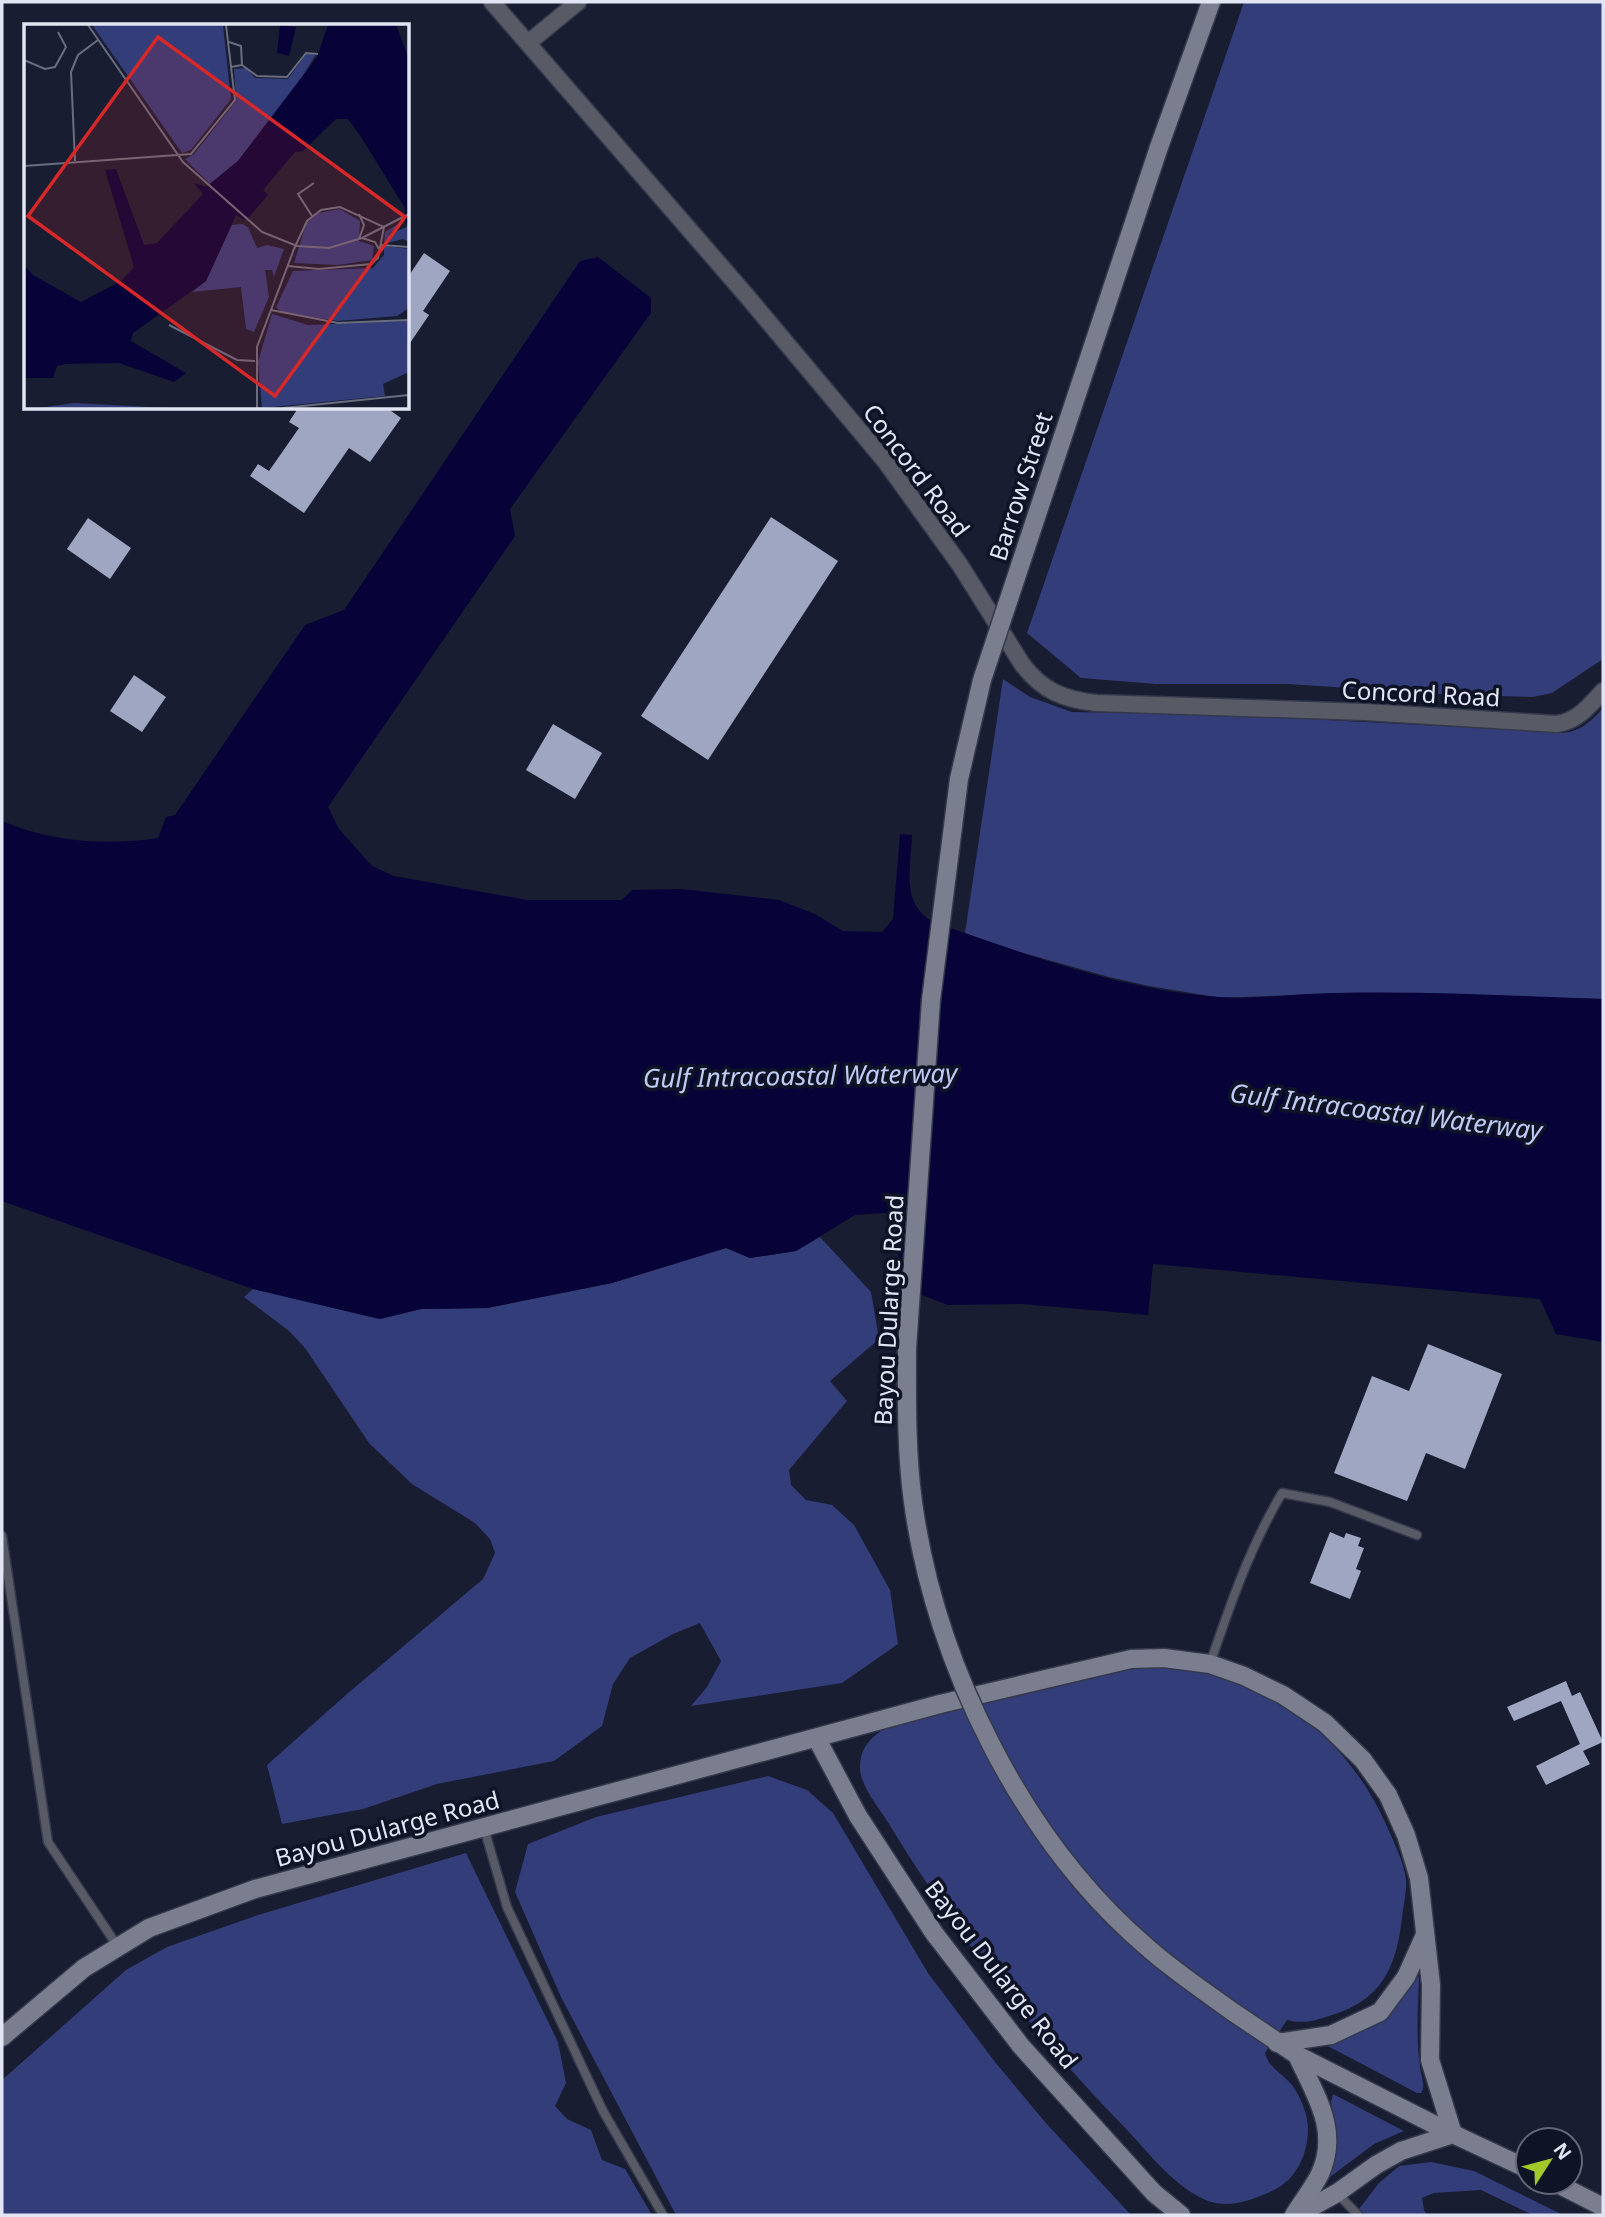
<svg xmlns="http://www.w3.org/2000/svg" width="1605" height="2217" viewBox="0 0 1605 2217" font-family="'Noto Sans',sans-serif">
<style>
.green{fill:#333d7a}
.water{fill:#070338}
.building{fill:#9fa6c1}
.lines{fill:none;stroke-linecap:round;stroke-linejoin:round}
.lane-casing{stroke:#34394c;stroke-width:11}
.street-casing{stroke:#34394c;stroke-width:19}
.secondary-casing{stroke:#34394c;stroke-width:21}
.lane{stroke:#585b66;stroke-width:8}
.street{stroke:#585b66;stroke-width:16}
.secondary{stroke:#7a7e8f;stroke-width:18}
.secondary-bridge-casing{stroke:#34394c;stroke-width:21;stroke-linecap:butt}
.secondary-bridge{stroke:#7a7e8f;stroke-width:18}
.labels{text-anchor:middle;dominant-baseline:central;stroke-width:7;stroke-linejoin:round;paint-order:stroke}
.street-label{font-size:24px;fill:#e2e6f4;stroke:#0f1326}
.water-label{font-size:26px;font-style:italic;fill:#c0cbf5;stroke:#0f1326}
.inset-road{fill:none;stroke:#696d7f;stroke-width:2}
.view{fill:#d62828;fill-opacity:0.15;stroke:#d62828;stroke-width:3.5}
.inset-edge{fill:none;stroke:#e2e6f4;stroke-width:3.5}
</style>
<rect width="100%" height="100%" fill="#181d31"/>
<g class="green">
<polygon points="1244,2 1603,2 1603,659 1552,693 1533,697 1455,695 1288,684 1156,684 1081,678 1027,633"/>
<path d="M1003,679L1030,697L1072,712L1233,715L1537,731C1569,736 1581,733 1603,708V999L1338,993L1222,998L1149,986L1109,977L1016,951L965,933Z"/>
<polygon points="820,1237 871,1292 879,1339 830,1381 847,1401 789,1470 791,1485 806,1500 832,1505 854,1525 890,1590 898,1644 842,1683 691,1706 707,1687 721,1661 700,1623 673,1634 630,1658 613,1684 602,1726 554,1761 437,1784 363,1809 282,1824 267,1765 347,1694 483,1579 495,1553 490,1539 475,1523 412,1484 369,1443 305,1348 289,1331 244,1297 253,1289 380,1319 421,1309 487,1308 612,1283 726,1248 750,1258 796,1251"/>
<path d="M1138,1668C1153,1668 1170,1666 1185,1668C1274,1682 1347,1740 1384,1820C1392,1838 1404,1861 1406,1880C1407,1892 1403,1906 1402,1918C1396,1969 1381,2001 1329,2016C1315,2021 1302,2024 1287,2020L1265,2053C1268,2067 1283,2074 1292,2085C1300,2096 1308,2114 1308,2129C1308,2153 1297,2179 1274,2190C1254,2199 1230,2209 1208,2201C1176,2188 1152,2157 1129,2132C1038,2039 957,1936 889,1824C880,1809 861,1787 860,1769C859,1742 880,1730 901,1720L1075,1676Z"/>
<polygon points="768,1776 807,1790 833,1813 928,1973 995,2062 1045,2122 1131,2215 676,2215 561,1997 515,1892 528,1844 596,1817"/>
<polygon points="466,1853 558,2042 566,2083 555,2106 567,2119 591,2130 602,2160 625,2169 652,2215 2,2215 2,2080 126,1970 167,1947 258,1915"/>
<path d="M1416,1974L1419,1978C1418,2008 1416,2037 1420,2067C1421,2077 1426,2085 1421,2093H1417L1324,2044L1342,2036Z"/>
<polygon points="1333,2094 1404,2131 1374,2144 1330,2177 1327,2176 1336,2130 1331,2102"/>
<polygon points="1431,2162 1474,2171 1563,2215 1533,2215 1481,2190 1434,2193 1422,2198 1424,2210 1427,2215 1365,2215 1359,2209 1379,2183 1399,2166"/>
</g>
<path class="water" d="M598,257L651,298V313L510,509L515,536L328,807L339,829L372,866L394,876L527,900H622L632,890L681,889L779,900L815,914L843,931L882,932L893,919L900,834L912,835C911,868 900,903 933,922C1025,954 1122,990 1220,997C1259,1000 1299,993 1337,993C1426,991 1515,996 1603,999V1342L1556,1334L1540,1299L1153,1264L1148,1315L1022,1304L948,1305L898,1286L899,1212L855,1215L796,1251L750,1258L726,1248L612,1283L487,1308L421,1309L380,1319L253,1289L2,1201V821C51,842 105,846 158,838L166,817L175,815L305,625L344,610L580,261Z"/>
<g class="building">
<polygon points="424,253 450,271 423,311 429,315 408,346 408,277"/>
<polygon points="298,408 387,408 401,418 370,462 349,448 304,513 250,476 258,464 269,471 299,428 289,422"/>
<polygon points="771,517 838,561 708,760 641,716"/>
<polygon points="88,518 131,548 110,579 67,549"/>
<polygon points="134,675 166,697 142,732 110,711"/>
<polygon points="553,724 602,753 575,799 526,770"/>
<polygon points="1428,1344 1502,1374 1465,1469 1426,1453 1407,1501 1334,1473 1372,1376 1409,1391"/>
<polygon points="1330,1532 1344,1538 1346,1533 1361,1538 1358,1546 1364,1548 1356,1569 1361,1571 1350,1599 1310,1583"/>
<polygon points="1566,1681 1572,1696 1580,1692 1603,1742 1583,1751 1590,1764 1546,1785 1536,1766 1580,1744 1561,1701 1514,1721 1507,1707"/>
</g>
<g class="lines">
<g class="lane-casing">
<g id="lane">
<polyline points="2,1536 48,1842 118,1947"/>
<path d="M1210,1664C1230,1605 1250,1547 1282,1493L1330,1502L1417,1535"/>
<polyline points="484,1828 507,1907 603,2111 663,2215"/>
<polyline points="1337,2193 1358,2215"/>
</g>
</g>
<g class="street-casing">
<g id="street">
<path d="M492,2L746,295L885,461L960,565L1022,664C1042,691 1065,700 1097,703L1365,712L1557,724C1578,721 1589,706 1603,691"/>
<polyline points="528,43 578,2"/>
</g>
</g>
<g class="secondary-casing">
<g id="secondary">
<polyline points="1159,147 1211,2"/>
<polyline points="907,1349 931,1000"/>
<polyline points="817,1739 858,1816 934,1933 1021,2046 1154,2193 1181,2215"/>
<polyline points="1233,2012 1297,2055 1453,2134 1528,2169"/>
<polyline points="2,2037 84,1968 149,1928 255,1889 940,1704 1131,1659 1164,1658 1210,1664 1244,1676 1283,1695 1325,1723 1363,1760 1388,1795 1406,1835 1419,1878 1431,1985 1430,2060 1453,2134 1401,2151 1376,2165 1337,2193 1297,2215"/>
<polyline points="1277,2043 1331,2035 1380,2012 1406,1977 1424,1937"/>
<polyline points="1554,2182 1603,2207"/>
<path d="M1294,2215C1302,2202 1313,2188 1320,2174C1340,2130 1315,2095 1297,2055"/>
</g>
</g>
<use href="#lane" class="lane"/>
<use href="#street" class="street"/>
<use href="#secondary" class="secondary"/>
<g class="secondary-bridge-casing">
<g id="secondary-bridge">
<polyline points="931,1000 959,779 982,680 1159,147"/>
<path d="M907,1349C907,1401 906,1451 913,1502C935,1664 1023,1842 1148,1948C1174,1971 1204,1991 1233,2012"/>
</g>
</g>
<use href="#secondary-bridge" class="secondary-bridge"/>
</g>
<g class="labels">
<g class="street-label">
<text transform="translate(917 470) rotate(53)">Concord Road</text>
<text transform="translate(1020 486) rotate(-72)">Barrow Street</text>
<text transform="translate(1421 693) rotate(3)">Concord Road</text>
<text transform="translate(888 1310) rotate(-87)">Bayou Dularge Road</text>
<text transform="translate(387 1828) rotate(-15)">Bayou Dularge Road</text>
<text transform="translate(1002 1974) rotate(52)">Bayou Dularge Road</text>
</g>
<g class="water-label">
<text transform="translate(800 1075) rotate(-1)">Gulf Intracoastal Waterway</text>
<text transform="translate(1386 1111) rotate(7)">Gulf Intracoastal Waterway</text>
</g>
</g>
<g transform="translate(24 24)">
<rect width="385" height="385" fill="#181d31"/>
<path d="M68,1H199L207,75L167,126L158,129ZM283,29L292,30L279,52L214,137L186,160L161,135L170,130L212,77L210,45L222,44L231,54L264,55ZM316,185L336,197L335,217L350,222L348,236L314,241L270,239L282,200L294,189ZM384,194L364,211L385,202V218L379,215L360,220L361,208ZM218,200L224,203L233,224L243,221L260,225L250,253L248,246H241L245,273L230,308L222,305L217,263L168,268L182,257L208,201ZM360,222L385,225V284L373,292L314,297L257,288L252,283L269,247L349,244L360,231ZM248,290L284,301L383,297L385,348L359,360L361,372L238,384L234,338ZM50,379L145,384H14Z" fill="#333d7a"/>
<path d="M256,1L272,3L265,32L253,29ZM304,1H372L385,35V200L381,198V184L337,113L324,95H312L279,127L271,128L239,166L244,171L226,192L220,196L212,191L182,257L109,309L107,317L162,349L150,358L95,339L41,340L33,342L29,354H0V241L9,251L57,278L97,257L110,243L81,146L92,145L120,221L133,219L179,170L170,159L182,163L214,137L293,33Z" fill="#070338"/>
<path class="inset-road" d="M64,1L159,138L238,208L273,222L305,224L338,214L385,190M205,18L217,22L218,41L207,43M0,36L21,45L31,43L42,23L34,8M218,41L233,52L263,53L282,29L294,30M51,137L47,48L54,31L74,16M0,142L167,130L211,76L202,1M288,192L274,170L290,159M338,214L351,218L355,225M335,215L340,201L335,190M357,221L385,223M247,286L314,299L385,296M145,301L213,336L231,337M233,384V323L270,225L283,197L297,186L316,183L360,203L354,234L347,240L295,245L264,242M259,384L385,371"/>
<path class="view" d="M134,13L381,193L251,372L4,192Z"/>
<rect width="385" height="385" class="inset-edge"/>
</g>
<rect width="1605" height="2217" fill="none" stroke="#e2e6f4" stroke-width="7"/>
<g transform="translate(1549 2161) rotate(54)"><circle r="33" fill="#0f1326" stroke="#636778" stroke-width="2"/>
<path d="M0-5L12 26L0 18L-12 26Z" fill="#a1c92a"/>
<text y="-10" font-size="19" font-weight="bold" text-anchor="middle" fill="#e2e6f4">N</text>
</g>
</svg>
